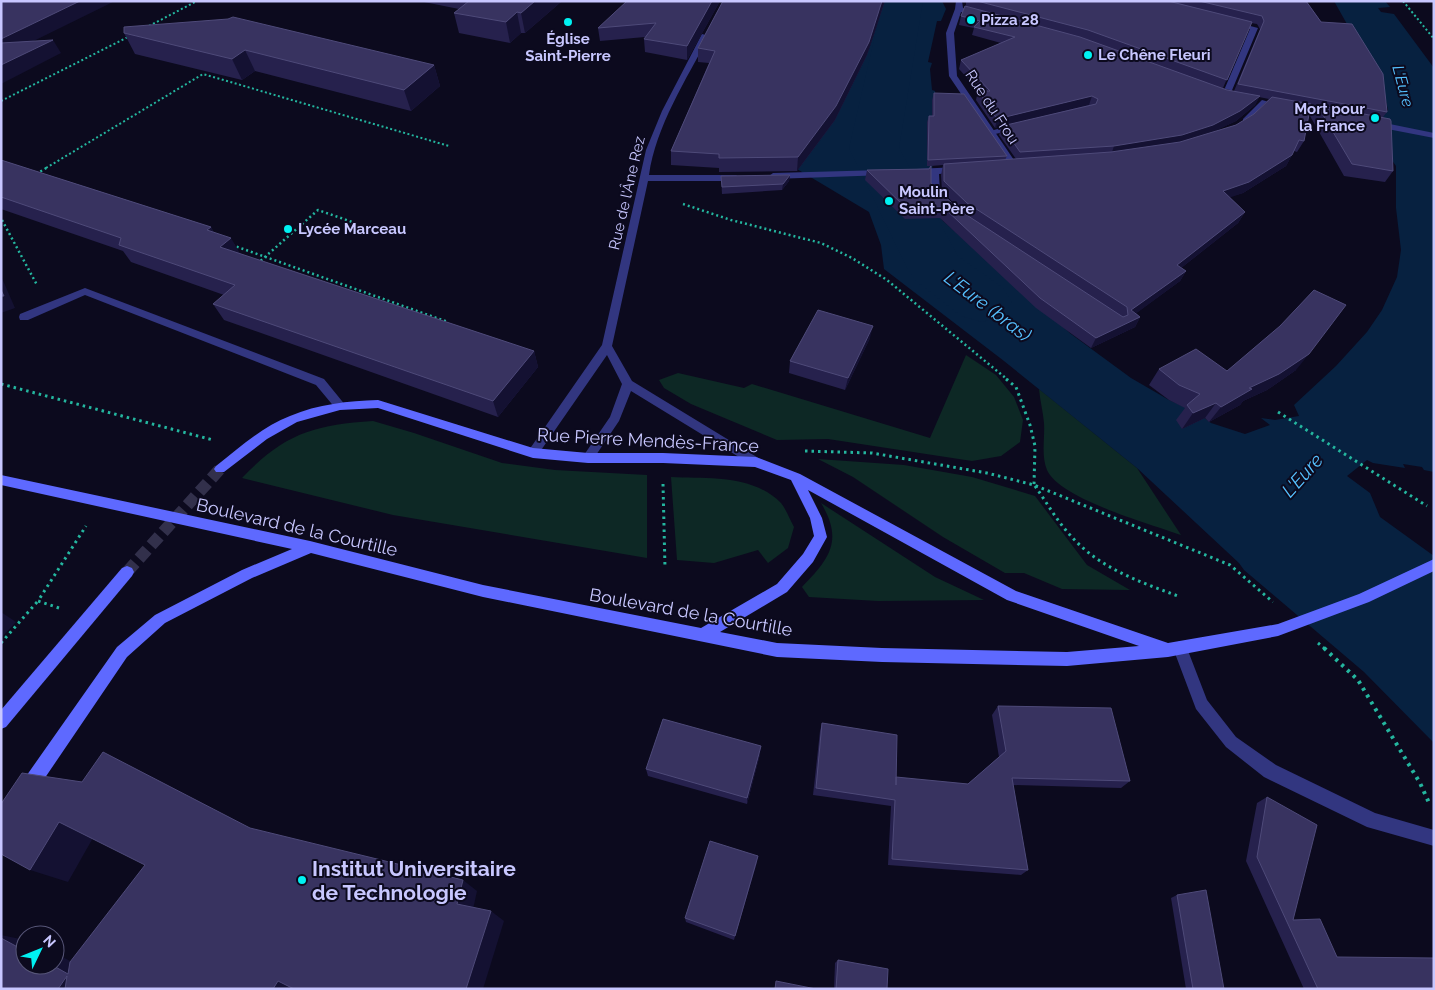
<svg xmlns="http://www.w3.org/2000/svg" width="1435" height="990" viewBox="0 0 1435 990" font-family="Raleway,sans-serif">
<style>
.green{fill:#0d2825}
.water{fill:#072140;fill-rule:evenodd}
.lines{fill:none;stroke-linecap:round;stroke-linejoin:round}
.river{fill:#072140;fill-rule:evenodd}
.secondary-tunnel{stroke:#32304b;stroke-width:12;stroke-dasharray:12 6;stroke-linecap:butt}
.path-far3{stroke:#24b69f;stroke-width:2;stroke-dasharray:2 2.5;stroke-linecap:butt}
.path-far2{stroke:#24b69f;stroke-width:2.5;stroke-dasharray:2 3;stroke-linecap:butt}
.path-far1{stroke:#24b69f;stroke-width:3;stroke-dasharray:2.5 4;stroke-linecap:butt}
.path{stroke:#24b69f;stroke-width:4;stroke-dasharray:3 5;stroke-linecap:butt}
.lane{fill:#323680;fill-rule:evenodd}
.street{fill:#323680;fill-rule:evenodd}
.secondary{fill:#5e69ff;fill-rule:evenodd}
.wall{fill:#26214d;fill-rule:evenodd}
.shaded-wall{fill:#141132}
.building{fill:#383360;stroke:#4e4a79}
.poi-dot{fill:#00f1f2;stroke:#0c0a1e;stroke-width:2}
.labels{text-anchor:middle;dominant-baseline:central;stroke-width:4;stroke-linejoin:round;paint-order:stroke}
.far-poi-label{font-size:15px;font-weight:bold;fill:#c8c7ff;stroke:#0c0a1e;text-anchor:start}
.far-street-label{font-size:15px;fill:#c8c7ff;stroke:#0c0a1e}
.far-water-label{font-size:16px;font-style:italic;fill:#55c1ff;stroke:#0c0a1e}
.street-label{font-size:18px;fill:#c8c7ff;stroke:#0c0a1e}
.water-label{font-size:19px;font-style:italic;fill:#55c1ff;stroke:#0c0a1e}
.near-poi-label{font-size:21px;font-weight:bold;fill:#c8c7ff;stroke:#0c0a1e;text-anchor:start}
</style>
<rect width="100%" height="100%" fill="#0c0a1e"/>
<g class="green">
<polygon points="966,355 996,375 1014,397 1023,420 1020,442 1001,456 972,461 828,439 777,440 691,404 664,388 659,380 678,373 744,388 752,384 930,438"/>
<path d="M1039,389L1137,468L1181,535C1150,524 1060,499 1047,470C1041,456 1045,438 1044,423C1043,412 1040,400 1039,389Z"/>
<path d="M373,421L414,433L502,463L555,470L647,475V558L393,515L242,478C284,434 313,425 373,421Z"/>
<polygon points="818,459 904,465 972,477 1035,496 1087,565 1130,590 1062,589 1024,573 1005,573 943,537 853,477"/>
<path d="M671,477C708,479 752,474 781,503C786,509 790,520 794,527L788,548L768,563L758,550L714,563L677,560Z"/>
<path d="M821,503L935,577L984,600L878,601L809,597L802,587C829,559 844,541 821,503Z"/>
</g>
<path class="water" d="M885,1H942L946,9L941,21H937L928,62L932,63L930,69L932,90L935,91L936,100H932L934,123L931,205L943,221L1071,334L1131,378L1169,400L1198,413L1211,423L1245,434L1270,425L1261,418L1275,420L1299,416L1294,405L1336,366L1367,332L1382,310L1397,277L1401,250L1396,208V166L1389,156L1381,118L1388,110L1383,88L1334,1H1385L1390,7L1378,8L1381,12L1394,14L1434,68V472L1424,470L1422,467L1403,464L1405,468L1373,463L1367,460L1347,476L1370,493L1380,517L1434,556V743L1364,672L1244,570L1239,563L1137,468L1004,361L884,269L881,245L869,212L797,169L862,64L869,49ZM920,206L923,233H920L903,217L886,211Z"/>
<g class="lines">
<polygon class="river" points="883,1 923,1 899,148 958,256 1003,288 1012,302 1003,316 982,322 961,316 916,281 907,268 849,148"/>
<polyline class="secondary-tunnel" points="127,572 220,469"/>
<g class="path-far3">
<polyline points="1403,1 1434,39"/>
<polyline points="149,26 197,1"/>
<polyline points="1,101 130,36"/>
<polyline points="46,168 203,74 449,146"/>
</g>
<g class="path-far2">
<polyline points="36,174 48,167"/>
<polyline points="683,204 731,220 821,243 852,258 887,280 1008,380"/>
<polyline points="2,220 37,285"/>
<polyline points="232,245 448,322"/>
<polyline points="257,264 318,210 358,224"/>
</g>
<g class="path-far1">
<polyline points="1006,379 1016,387 1030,425 1035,446 1034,485"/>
<polyline points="1,384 213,440"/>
<polyline points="1278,412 1427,506"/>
<polyline points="805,451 872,453 987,473 1034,485 1230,565 1273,602"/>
<polyline points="663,484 665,568"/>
<path d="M1035,486C1047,503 1057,521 1071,536C1099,568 1140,582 1178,596"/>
<polyline points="59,608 38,601 86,526"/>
<polyline points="1,643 38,601"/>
<polyline points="1318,643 1325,649"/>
</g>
<polyline class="path" points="1324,648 1358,680 1420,783 1430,805"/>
<g class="lane">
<polygon points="1018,123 1021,124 1021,128 991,135 987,132"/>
<polygon points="85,288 324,379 346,406 340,410 336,409 316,385 85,295 28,320 20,320 19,317 20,314"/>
</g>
<g class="street">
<polygon points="956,1 962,1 963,8 982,15 978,17 961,12 954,33 957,76 1018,166 1017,168 1011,168 949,76 946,33 955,9"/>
<polygon points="1231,21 1258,28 1230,95 1226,97 1222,95 1250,29 1231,25"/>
<path d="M702,34L709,36C686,80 656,126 649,175H736L740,178L736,181H648L612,346L632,381L760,459L762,462L760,465H752L631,391L619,421L592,461H584L582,458L584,455L610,417L622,384L607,355L537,456H529L527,453L529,450L602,345L646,150L662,111Z"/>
<polygon points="1262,100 1269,102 1249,123 1243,123 1243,119"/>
<polygon points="1375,121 1434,133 1434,138 1372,126 1372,122"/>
<path d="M958,167L962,170L961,172L939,174L940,192L948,201L943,204C930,198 930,187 930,174L916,175L912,172L916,169Z"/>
<polygon points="883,170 886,171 886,175 773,179 769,176 773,173"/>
<polygon points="1180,641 1185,643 1207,700 1236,737 1276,765 1375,813 1434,830 1434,846 1367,827 1264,777 1226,747 1196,709 1173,648 1175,643"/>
</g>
<g class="secondary">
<path d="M378,400L533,448L588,453H663L756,457L800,474L1016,591L1168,643L1278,624L1359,594L1434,559V571L1369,602L1278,636L1168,657L1067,666L882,662L777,657L483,597L311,553L252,578L165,623L127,657L34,794L28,796L22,794L20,788L22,782L117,647L155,615L242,570L292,549L1,485V475L310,541L483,585L701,628L777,584L803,554L814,536L810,518L791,480L755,467L663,463H588L533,458L378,408L340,410L297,422L267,439L224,472H216L214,469L216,466C239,448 263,426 290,416C318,404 348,401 378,400ZM808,490L1007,600L1139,646L1067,652L882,648L777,643L720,632L787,592L813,562L827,537L822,518Z"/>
<polygon points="127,566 132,568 134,572 132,576 6,727 1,729 1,710 122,568"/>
</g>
</g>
<g class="wall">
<polygon points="419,1 562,1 525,33 521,33 510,43 459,33 454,13 459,9"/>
<polygon points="720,1 687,60 645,52 644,39 645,37 600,41 598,28"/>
<polygon points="723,1 885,1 867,55 835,120 797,171 719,172 719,168 671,165 671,151 709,63 698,62 698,48"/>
<path d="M966,1H1306L1387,112L1383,117L1393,171L1385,182L1344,176L1310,116L1314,108L1310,107L1304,141L1297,152L1294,151L1286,166L1243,193L1229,197L1245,212L1238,223L1181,268L1186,271L1180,281L1136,313L1140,317L1135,327L1091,348L1036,308L940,218L905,219L865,180L867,170L929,169L930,166H927V122L929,116H932V100L934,93L1007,156L1005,160L1016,159L999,135L1002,126L995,128L976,100L978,91H979L959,69L961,60L1001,43L972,35L974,28L959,25L961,16L966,6ZM1251,23L1257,24L1260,29L1234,91L1223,88ZM1259,97L1269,99L1254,114L1236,125L1210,133L1236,121L1255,105ZM943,165L941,175L942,191L964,214L959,210L931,183V166Z"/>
<polygon points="124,33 434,65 440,86 411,111 255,71 242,80 135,54"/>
<polygon points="1,160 211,227 214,233 240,254 534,351 538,367 498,417 224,320 213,304 224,295 131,262 123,251 1,209"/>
<polygon points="790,175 789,181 782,190 722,194 721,176"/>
<polygon points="870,338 845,390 789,373 790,361"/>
<polygon points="1159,369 1227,371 1296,370 1267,390 1243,401 1240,405 1209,422 1205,418 1182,429 1176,420 1185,408 1169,400 1149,385"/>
<polygon points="998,706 1130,781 1121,788 1013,785 1028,870 1021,875 888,865 891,806 813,795 820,731 822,723 896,778 968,784 999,757 992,715"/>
<polygon points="760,754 747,804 648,776 646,769"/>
<polygon points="1267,797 1293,920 1337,957 1434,989 1304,989 1246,861 1257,803"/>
<polygon points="757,862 734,940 686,922 685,918"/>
<polygon points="1177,895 1224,989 1186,989 1171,898"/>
<polygon points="838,960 887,989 834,989 835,963"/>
</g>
<g class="shaded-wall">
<polygon points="80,1 115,1 1,57 1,39"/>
<polygon points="535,1 562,1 525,33 521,13"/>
<polygon points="712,1 720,1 687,60 687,46"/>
<polygon points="882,1 885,1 867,55 835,120 797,171 798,157"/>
<polygon points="517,12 521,33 510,43 506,22"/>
<polygon points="53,40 61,53 1,84 1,65"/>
<polygon points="245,50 255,71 242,80 232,59"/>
<polygon points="434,65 440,86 411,111 404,90"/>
<polygon points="1092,96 1089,105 995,128 997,119"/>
<polygon points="1260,96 1255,105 1236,121 1209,134 1178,144 1111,155 1114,146"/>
<polygon points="1292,155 1286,166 1243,193 1217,202 1223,191"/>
<polygon points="790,175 789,181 782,190 783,184"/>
<polygon points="1245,212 1238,223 1171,276 1177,265"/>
<polygon points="211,227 220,244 207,230"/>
<polygon points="231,238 241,255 220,247"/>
<polygon points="1186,271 1180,281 1126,321 1131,310"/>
<polygon points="1,276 15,308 1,313"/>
<polygon points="1140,317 1135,327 1091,348 1096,338"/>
<polygon points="873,326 870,338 845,390 848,378"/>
<polygon points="534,351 538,367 498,417 493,401"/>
<polygon points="1309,354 1296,370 1267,390 1243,401 1240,405 1209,422 1221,407 1249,388"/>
<polygon points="1216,403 1205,418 1182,429 1193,413"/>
<polygon points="1,612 16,622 1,638"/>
<polygon points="761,746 760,754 747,804 747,798"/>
<polygon points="59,822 94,836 68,882 30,870"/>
<polygon points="758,856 757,862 734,940 735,936"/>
<polygon points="463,880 477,891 472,914 457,904"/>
<polygon points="491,911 504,921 483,989 466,989"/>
<polygon points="1,935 25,940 25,951 1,938"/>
<polygon points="55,953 106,980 68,974 52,965 55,965"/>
<polygon points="67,976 101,989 58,989"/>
<polygon points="278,981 302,989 273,989"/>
</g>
<g class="building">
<polygon points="1,1 80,1 1,39"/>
<polygon points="469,1 535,1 521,13 517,12 506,22 454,13"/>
<polygon points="627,1 712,1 687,46 644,39 656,23 598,28"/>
<polygon points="723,1 882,1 869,42 836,106 798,157 719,158 719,154 671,151 715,51 698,48"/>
<polygon points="977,1 1168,1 1252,22 1227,80 1088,30"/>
<polygon points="1199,1 1306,1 1321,22 1352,24 1383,74 1387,112 1238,84 1264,21 1262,16"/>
<polygon points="965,6 1080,37 1227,90 1260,96 1240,111 1213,125 1182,135 1114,146 1020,152 1002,126 1096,104 1098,99 1092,96 997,119 978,91 990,91 961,60 1015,37 974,27 980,21 961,16"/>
<polygon points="233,17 434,65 404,90 245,50 232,59 124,33 124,27 228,19"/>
<polygon points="53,40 1,65 1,43"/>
<polygon points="934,93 964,94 1007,156 928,160 929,116 934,116"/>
<polygon points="1272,97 1311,104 1304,141 1299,140 1292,155 1249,182 1223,191 1245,212 1177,265 1186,271 1131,310 1140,317 1096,338 1040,298 943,207 907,209 867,170 929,169 931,166 931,183 959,210 1123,317 1128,315 1127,307 967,203 944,181 944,164 1111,152 1180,142 1236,125 1254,114"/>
<polygon points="1317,105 1390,119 1391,121 1393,171 1352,164"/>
<polygon points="1,160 211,227 207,230 231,238 220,247 534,351 493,401 213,304 235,285 119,245 121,238 1,197"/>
<polygon points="790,175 783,184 722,187 721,176"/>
<polygon points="1,290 4,296 1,296"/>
<polygon points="1314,290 1346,305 1309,354 1279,374 1249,388 1252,389 1221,407 1216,403 1193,413 1187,405 1200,394 1179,385 1159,369 1196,349 1227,371 1280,326"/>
<polygon points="818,310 873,326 848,378 790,361"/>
<polygon points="998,706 1111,708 1130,781 1012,778 1028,870 892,859 895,800 816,788 822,723 897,735 896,785 896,777 968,784 1006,751"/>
<polygon points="663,719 761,746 747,798 646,769"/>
<polygon points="103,752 250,828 463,880 457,904 491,911 466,989 294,989 278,981 273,989 65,989 67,976 58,989 1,989 1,938 25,951 25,965 52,965 68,974 70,962 145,865 59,822 30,870 1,854 1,804 22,773 82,782"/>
<polygon points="1267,797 1317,825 1293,920 1320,919 1337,957 1434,958 1434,989 1318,989 1257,857"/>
<polygon points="710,841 758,856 735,936 685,918"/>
<polygon points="1206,890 1224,989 1193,989 1177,895"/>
<polygon points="838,960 888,969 887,989 836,989"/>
<polygon points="776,981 816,989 775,989"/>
</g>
<g class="poi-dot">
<circle cx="971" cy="20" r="5"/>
<circle cx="568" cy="22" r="5"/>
<circle cx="1088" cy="55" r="5"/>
<circle cx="1375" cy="118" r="5"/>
<circle cx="889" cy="201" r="5"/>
<circle cx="288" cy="229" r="5"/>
<circle cx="302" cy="880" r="5"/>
</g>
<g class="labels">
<g class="far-poi-label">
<text x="981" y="20">Pizza 28</text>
<text x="568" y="39" text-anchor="middle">Église<tspan x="568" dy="17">Saint-Pierre</tspan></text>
<text x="1098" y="55">Le Chêne Fleuri</text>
<text x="1365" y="109" text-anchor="end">Mort pour<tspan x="1365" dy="17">la France</tspan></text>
<text x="899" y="192">Moulin<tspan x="899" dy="17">Saint-Père</tspan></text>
<text x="298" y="229">Lycée Marceau</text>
</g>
<g class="far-street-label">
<text transform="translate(992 107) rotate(57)">Rue du Frou</text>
<text transform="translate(627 193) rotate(-77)">Rue de l'Âne Rez</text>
</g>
<g class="far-water-label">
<text transform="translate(1403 86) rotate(75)">L'Eure</text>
</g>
<g class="street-label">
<text transform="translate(648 440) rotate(3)">Rue Pierre Mendès-France</text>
<text transform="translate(297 527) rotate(13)">Boulevard de la Courtille</text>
<text transform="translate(691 612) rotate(10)">Boulevard de la Courtille</text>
</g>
<g class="water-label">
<text transform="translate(988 306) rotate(37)">L'Eure (bras)</text>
<text transform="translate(1302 475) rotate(-48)">L'Eure</text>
</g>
<g class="near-poi-label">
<text x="312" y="868">Institut Universitaire<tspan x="312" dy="24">de Technologie</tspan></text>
</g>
</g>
<rect width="1435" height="990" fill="none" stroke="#c8c7ff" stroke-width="5"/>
<g transform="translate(40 950) rotate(47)"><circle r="24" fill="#0c0a1e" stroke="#575678"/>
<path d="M0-4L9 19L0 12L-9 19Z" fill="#00f1f2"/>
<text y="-8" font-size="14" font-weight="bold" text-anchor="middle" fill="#c8c7ff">N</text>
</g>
</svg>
